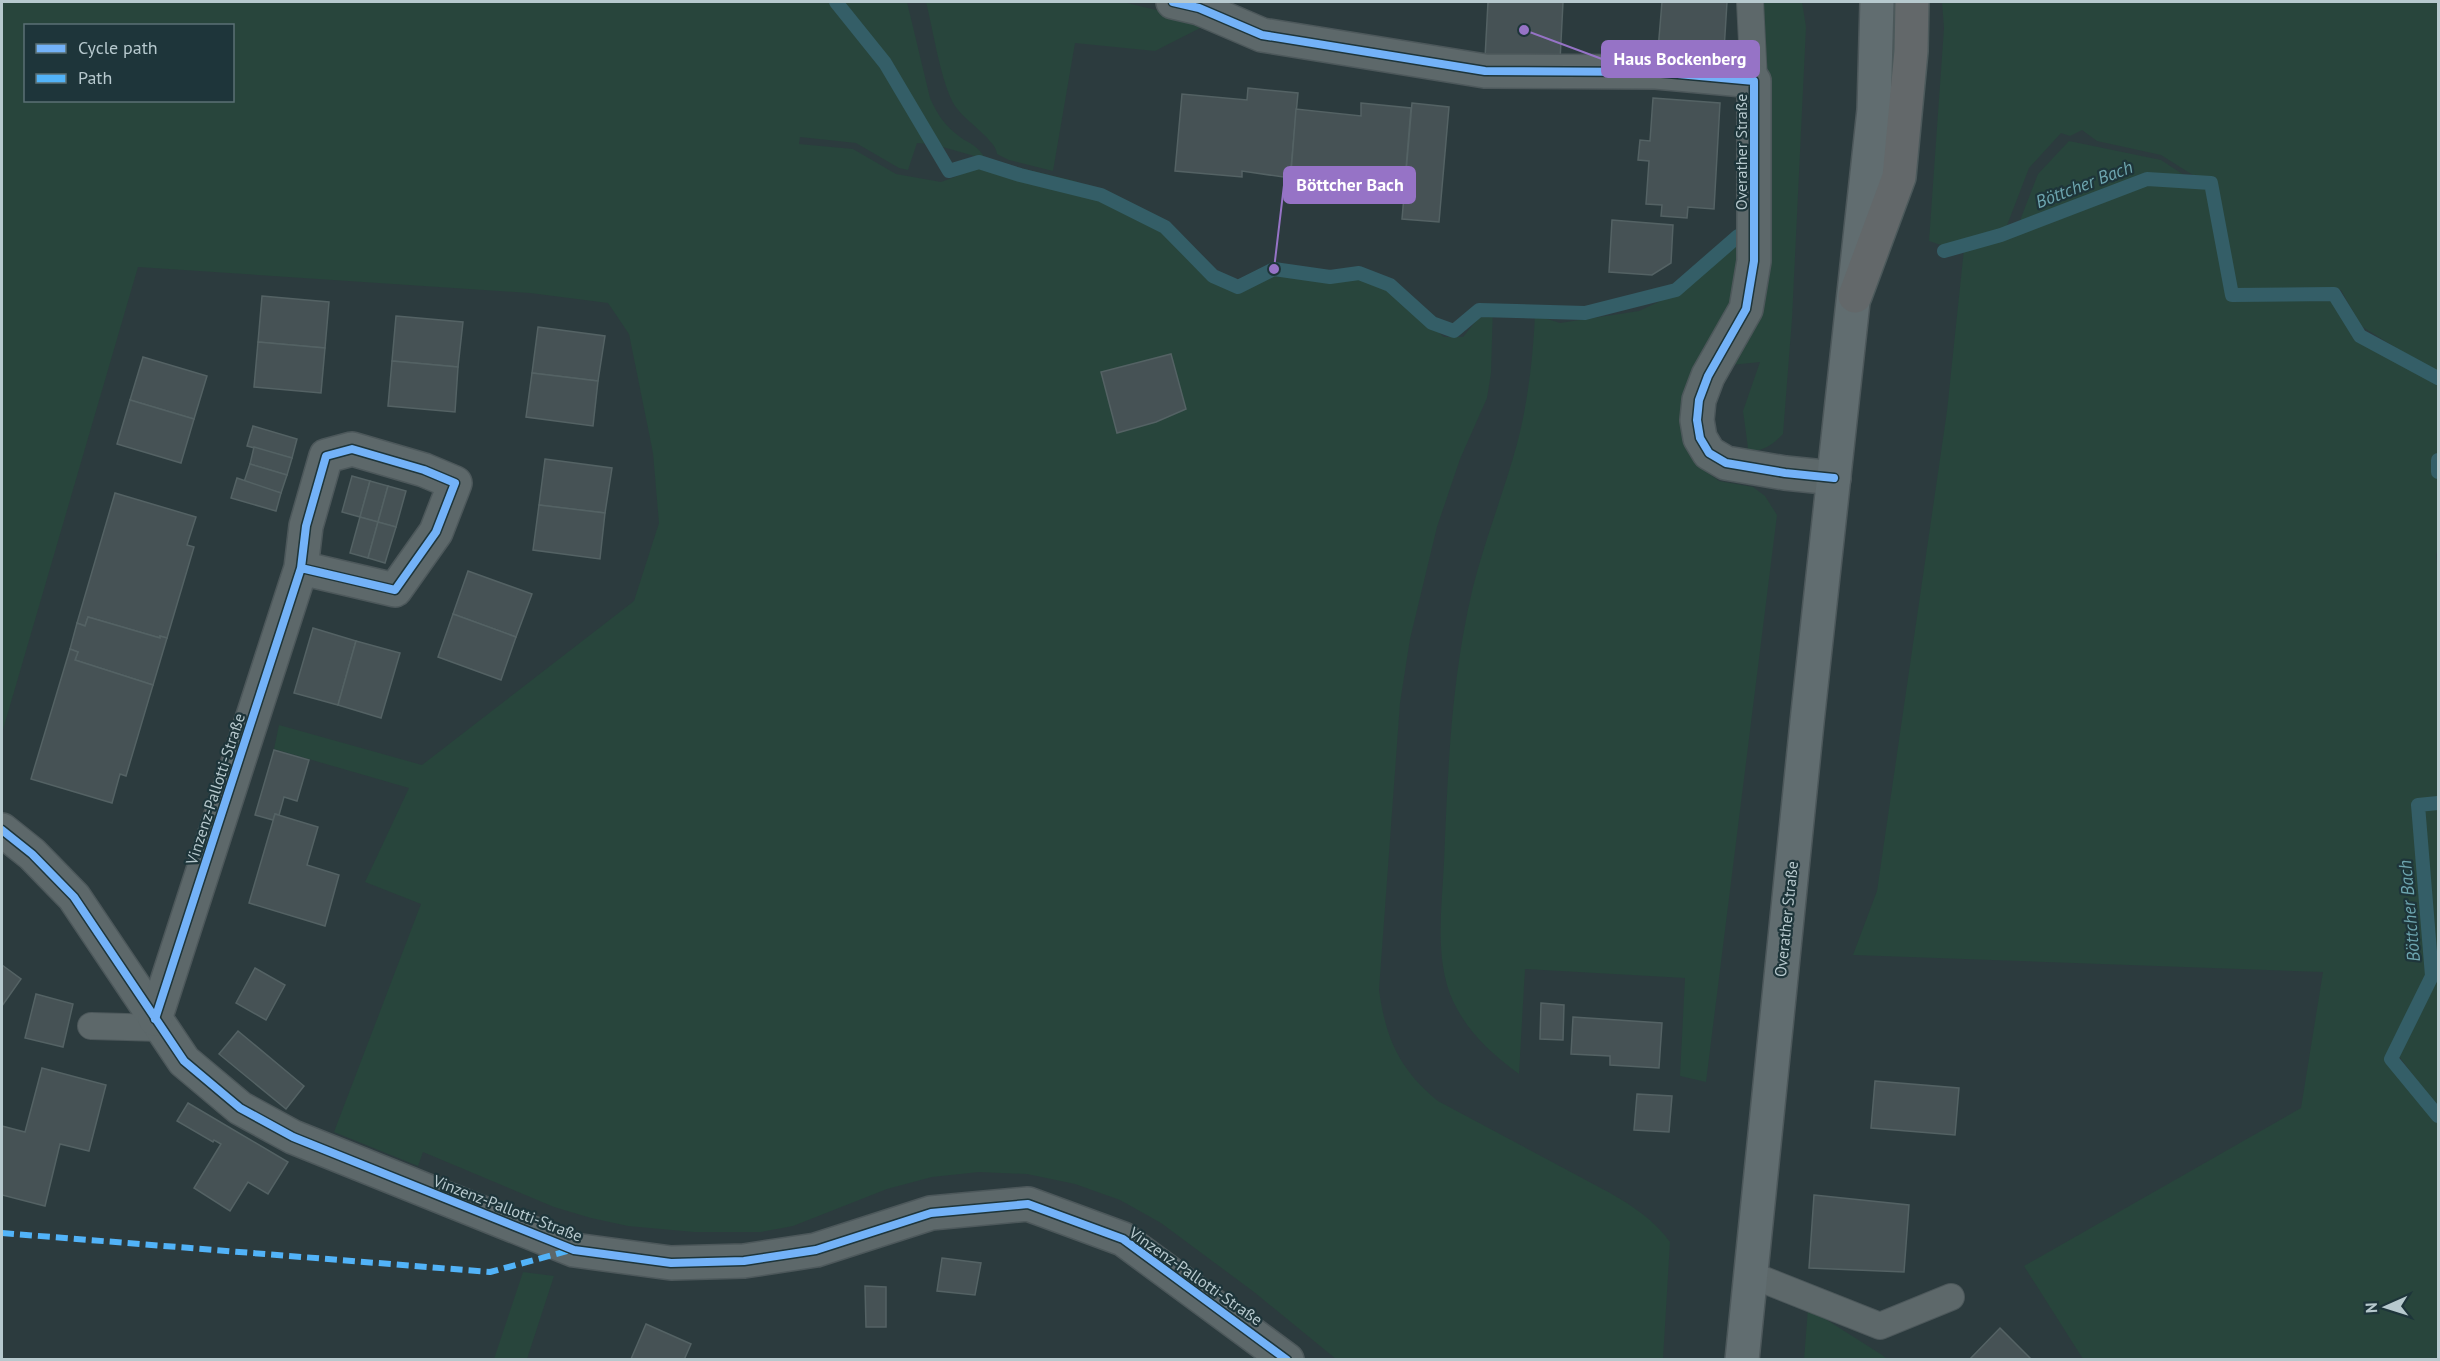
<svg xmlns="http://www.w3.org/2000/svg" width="2440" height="1361" viewBox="0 0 2440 1361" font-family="'PT Sans',sans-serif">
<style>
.green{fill:#28453c;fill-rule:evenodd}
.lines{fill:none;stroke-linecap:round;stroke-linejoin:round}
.stream{stroke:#345e67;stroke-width:14}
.building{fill:#465255;stroke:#546264;stroke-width:1.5}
.service-casing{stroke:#4d585b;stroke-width:28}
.minor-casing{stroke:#4d585b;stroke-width:36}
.secondary-casing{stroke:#4d585b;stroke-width:36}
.motorway-casing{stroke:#4c595b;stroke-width:36}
.service{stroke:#5d686a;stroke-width:26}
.minor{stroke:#5d686a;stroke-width:33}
.secondary{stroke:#616d70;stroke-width:33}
.motorway{stroke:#63686a;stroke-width:33}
.quiet{stroke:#52b3f8;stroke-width:6;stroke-dasharray:12 6;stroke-linecap:butt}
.cycleway-casing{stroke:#1e353a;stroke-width:11}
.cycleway{stroke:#73b2f8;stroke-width:8}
.labels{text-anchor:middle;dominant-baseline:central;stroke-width:4.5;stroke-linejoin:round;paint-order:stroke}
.street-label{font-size:16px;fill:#b7c9ce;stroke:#1e353a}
.water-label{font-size:18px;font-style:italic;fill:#6da5af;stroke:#1e353a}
.leader{fill:none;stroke:#9673c6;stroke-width:2}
.callout-dot{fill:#9673c6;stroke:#1e353a;stroke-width:2}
.callout{fill:#9673c6;stroke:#9673c6;stroke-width:2}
.callout-label{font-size:18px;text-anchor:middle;font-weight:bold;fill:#fff}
</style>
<rect width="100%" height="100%" fill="#2c3b3e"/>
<g class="green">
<path d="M2,2H907L930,98C937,114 945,126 960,137C970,144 979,146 985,159L932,144L917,143L908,170L899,168L856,143L800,137L799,144L853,149L896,174L941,182L986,165H1008L1075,181L1119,199L1161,219L1184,240L1198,261L1220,281L1231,288L1244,287L1275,274L1293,271H1313L1346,280L1363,277L1377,281L1444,337H1463L1484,311L1491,305L1493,306L1491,373L1487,398L1460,459L1437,527L1410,639L1400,703L1379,990C1386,1039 1399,1069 1438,1101L1610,1193C1633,1206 1654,1220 1670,1242L1663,1359H1336L1254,1292L1161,1223L1120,1200L1075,1184L1027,1174L979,1172L932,1177L887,1189L793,1226L761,1232H694L628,1226L591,1218L554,1207L423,1152L418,1166L334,1132L421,904L365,882L409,788L274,749L279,725L422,765L634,601L659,523L653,453L629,334L608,303L530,293L138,267L2,733ZM26,26H232V100H26Z"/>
<path d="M926,2H1123L1210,23L1155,51L1075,43L1053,171L1009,160L997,154C997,141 965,121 955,106C941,84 933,29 926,2Z"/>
<path d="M1761,2H1802L1806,27L1792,319L1783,434C1764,454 1754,452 1727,450L1748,448L1743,411L1760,362L1731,365Z"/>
<polygon points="1942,2 2438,2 2438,374 2361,326 2341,290 2236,291 2216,178 2196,177 2161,155 2097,141 2082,130 2070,136 2061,133 2029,168 2006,228 1944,246 1929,241 1944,28"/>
<polygon points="2069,141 2161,160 2187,177 2143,175 2019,223 2038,174"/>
<polygon points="2142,183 2211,186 2231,298 2339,297 2358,333 2438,382 2438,455 2435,456 2438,490 2438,549 2436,555 2438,573 2438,802 2416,804 2430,975 2390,1058 2438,1122 2438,1359 2083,1359 2024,1266 2301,1108 2323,972 1853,955 1877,891 1947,411 1964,249"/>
<path d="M1740,241L1738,283L1728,312L1681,417L1685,445L1700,467L1719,481L1753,487L1765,496L1777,515L1706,1082L1680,1076L1685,978L1525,969L1519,1074C1492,1054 1468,1033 1453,1001C1434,959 1442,907 1444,862C1448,768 1451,679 1473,587C1485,539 1504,492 1517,444C1528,402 1533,357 1535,315L1560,323L1639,311L1682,291L1694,276L1712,266L1732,246Z"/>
<polygon points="2438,808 2438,1108 2398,1055 2437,975 2423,809"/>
<polygon points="523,1272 554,1276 527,1359 494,1359"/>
<polygon points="1808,1308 1882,1355 1887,1359 1804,1360"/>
</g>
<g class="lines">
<g class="stream">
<polyline points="836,2 885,63 949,171 979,162 1020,175 1101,195 1165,227 1213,276 1238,287 1274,269 1330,277 1359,273 1390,285 1432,323 1454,331 1479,310 1585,313 1676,290 1738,236"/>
<polyline points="1944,251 2001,235 2147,179 2211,183 2232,295 2334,294 2360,336 2438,378"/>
<polyline points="2438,460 2438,472"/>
<polyline points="2438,803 2418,805 2432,976 2391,1059 2438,1116"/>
</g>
</g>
<g class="building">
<polygon points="1488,2 1563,2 1560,61 1485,58"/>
<polygon points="1662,2 1727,2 1723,67 1657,62"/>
<polygon points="1248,88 1298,93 1290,178 1242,171 1242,177 1175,171 1182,94 1247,100"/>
<polygon points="1653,98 1720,103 1714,209 1688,207 1687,218 1661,216 1662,205 1646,204 1649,161 1638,160 1640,140 1650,141"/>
<polygon points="1361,103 1411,108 1404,193 1356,187 1355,193 1290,186 1296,109 1361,116"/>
<polygon points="1412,103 1449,107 1439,222 1402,219"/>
<polygon points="1612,220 1673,225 1671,263 1652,275 1609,272"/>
<polygon points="262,296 329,302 325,348 258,342"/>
<polygon points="396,316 463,322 458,367 392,361"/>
<polygon points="538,327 605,336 598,381 532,373"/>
<polygon points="258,342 325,348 321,393 254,387"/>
<polygon points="1171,354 1186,409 1156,422 1117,433 1101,372"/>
<polygon points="143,357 207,376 194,419 130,400"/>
<polygon points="392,361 458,367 455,412 388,406"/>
<polygon points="532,373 598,381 593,426 526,417"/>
<polygon points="130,400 194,419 181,463 117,444"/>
<polygon points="253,426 297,439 292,458 247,446"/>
<polygon points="254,447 292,458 287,475 250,464"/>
<polygon points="545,459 612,468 605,513 539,505"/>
<polygon points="250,464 287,475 281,493 244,482"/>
<polygon points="352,476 370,481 360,517 342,512"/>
<polygon points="237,478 281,493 276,511 231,498"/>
<polygon points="370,481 388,486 378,522 360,517"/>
<polygon points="388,486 406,491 396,527 378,522"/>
<polygon points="115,493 196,517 187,545 194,547 167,638 160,636 160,638 88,617 85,626 77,623"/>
<polygon points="539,505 605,513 600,559 533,550"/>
<polygon points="360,517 378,522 368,558 350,553"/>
<polygon points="378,522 396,527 385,563 368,558"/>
<polygon points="468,571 532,594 516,637 453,614"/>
<polygon points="453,614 516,637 501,680 438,657"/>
<polygon points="88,617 160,638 160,636 167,638 153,685 75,660 78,652 70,649 77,623 85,626"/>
<polygon points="313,628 356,641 338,705 294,693"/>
<polygon points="356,641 400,653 381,718 338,705"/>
<polygon points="70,649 78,652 75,660 153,685 126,776 120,774 112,803 31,779"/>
<polygon points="274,750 309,760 297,801 284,797 279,815 275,814 273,820 255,815"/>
<polygon points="275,814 318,827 307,865 339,875 325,926 249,903"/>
<polygon points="2,965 21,979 2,1006"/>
<polygon points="255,968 285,985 266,1020 236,1003"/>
<polygon points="36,994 73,1004 63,1047 25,1038"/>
<polygon points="1541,1003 1564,1005 1563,1040 1540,1039"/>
<polygon points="1573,1017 1662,1023 1659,1068 1610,1065 1610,1056 1571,1054"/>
<polygon points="238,1031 304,1086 286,1109 219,1054"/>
<polygon points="42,1068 106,1085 89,1151 60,1144 45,1206 2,1195 2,1126 25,1132"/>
<polygon points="1875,1081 1959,1088 1955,1135 1871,1128"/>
<polygon points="1637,1094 1672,1096 1669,1132 1634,1130"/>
<polygon points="188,1103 288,1162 268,1194 248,1182 230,1211 194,1188 221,1144 214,1140 213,1142 177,1121"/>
<polygon points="1814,1195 1909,1205 1904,1272 1809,1268"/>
<polygon points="942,1258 981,1263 975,1295 937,1291"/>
<polygon points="865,1286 886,1287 886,1327 866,1327"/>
<polygon points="646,1324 691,1344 684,1360 631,1359"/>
<polygon points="2000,1328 2032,1360 1969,1360"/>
</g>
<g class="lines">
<g class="service-casing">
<g id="service">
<polyline points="1750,2 1754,81"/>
<polyline points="91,1026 161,1028"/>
<polyline points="1749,1274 1880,1326 1951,1297"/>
</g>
</g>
<g class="minor-casing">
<g id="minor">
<polyline points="1173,2 1199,8 1262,35 1485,71 1656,72 1754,81 1754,261 1746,309 1708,376 1699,400 1697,420 1700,438 1709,453 1726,463 1785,473 1834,478"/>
<polyline points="2,830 32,854 74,897 184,1061 240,1108 293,1137 574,1250 671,1263 744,1261 816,1250 931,1213 1028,1204 1123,1239 1287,1360"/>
<polyline points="155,1019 301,568 395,590 436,532 455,483 424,470 352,449 326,456 306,526 301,568"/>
</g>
</g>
<g class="secondary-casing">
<polyline id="secondary" points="1742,1360 1807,722 1874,110 1877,2"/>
</g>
<g class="motorway-casing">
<polyline id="motorway" points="1855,296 1899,177 1911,51 1912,2"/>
</g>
<use href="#service" class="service"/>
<use href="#minor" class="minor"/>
<use href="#secondary" class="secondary"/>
<use href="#motorway" class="motorway"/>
<polyline class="quiet" points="2,1233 490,1272 571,1250"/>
<g class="cycleway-casing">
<g id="cycleway">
<polyline points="1173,2 1199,8 1262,35 1485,71 1656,72 1754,81 1754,261 1746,309 1708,376 1699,400 1697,420 1700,438 1709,453 1726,463 1785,473 1834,478"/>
<polyline points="2,830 32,854 74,897 184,1061 240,1108 293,1137 574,1250 671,1263 744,1261 816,1250 931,1213 1028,1204 1123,1239 1287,1360"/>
<polyline points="155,1019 301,568 395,590 436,532 455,483 424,470 352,449 326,456 306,526 301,568"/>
</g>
</g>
<use href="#cycleway" class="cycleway"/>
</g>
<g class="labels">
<g class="street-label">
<text transform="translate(1741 152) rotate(-90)">Overather Straße</text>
<text transform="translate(215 789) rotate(-72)">Vinzenz-Pallotti-Straße</text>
<text transform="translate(1786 919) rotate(-84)">Overather Straße</text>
<text transform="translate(508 1208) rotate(21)">Vinzenz-Pallotti-Straße</text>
<text transform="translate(1196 1276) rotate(35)">Vinzenz-Pallotti-Straße</text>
</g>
<g class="water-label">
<text transform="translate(2084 184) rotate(-21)">Böttcher Bach</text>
<text transform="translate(2409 911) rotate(-95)">Böttcher Bach</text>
</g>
</g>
<path class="leader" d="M1524 30L1602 59M1274 269L1284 185"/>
<g class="callout-dot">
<circle cx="1524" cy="30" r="6"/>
<circle cx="1274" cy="269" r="6"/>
</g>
<g class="callout">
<rect x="1602" y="41" width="157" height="36" rx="6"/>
<rect x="1284" y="167" width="131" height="36" rx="6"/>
</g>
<g class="callout-label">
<text x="1680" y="65">Haus Bockenberg</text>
<text x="1350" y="191">Böttcher Bach</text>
</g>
<rect width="2440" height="1361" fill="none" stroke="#b7c9ce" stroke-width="6"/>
<rect x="24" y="24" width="210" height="78" fill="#1e353a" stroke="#5b7075" stroke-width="1.5"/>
<rect x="36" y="44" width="30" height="9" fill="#73b2f8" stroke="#5b7075" stroke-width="1.5"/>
<text x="78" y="54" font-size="18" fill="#b7c9ce">Cycle path</text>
<rect x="36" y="74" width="30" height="9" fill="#52b3f8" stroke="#5b7075" stroke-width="1.5"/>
<text x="78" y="84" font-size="18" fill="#b7c9ce">Path</text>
<g transform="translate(2386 1307) rotate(267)" stroke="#1e353a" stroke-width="4.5" paint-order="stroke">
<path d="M0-4.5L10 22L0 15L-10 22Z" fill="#b7c9ce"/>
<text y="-9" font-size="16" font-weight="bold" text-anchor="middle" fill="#b7c9ce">N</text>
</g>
</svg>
